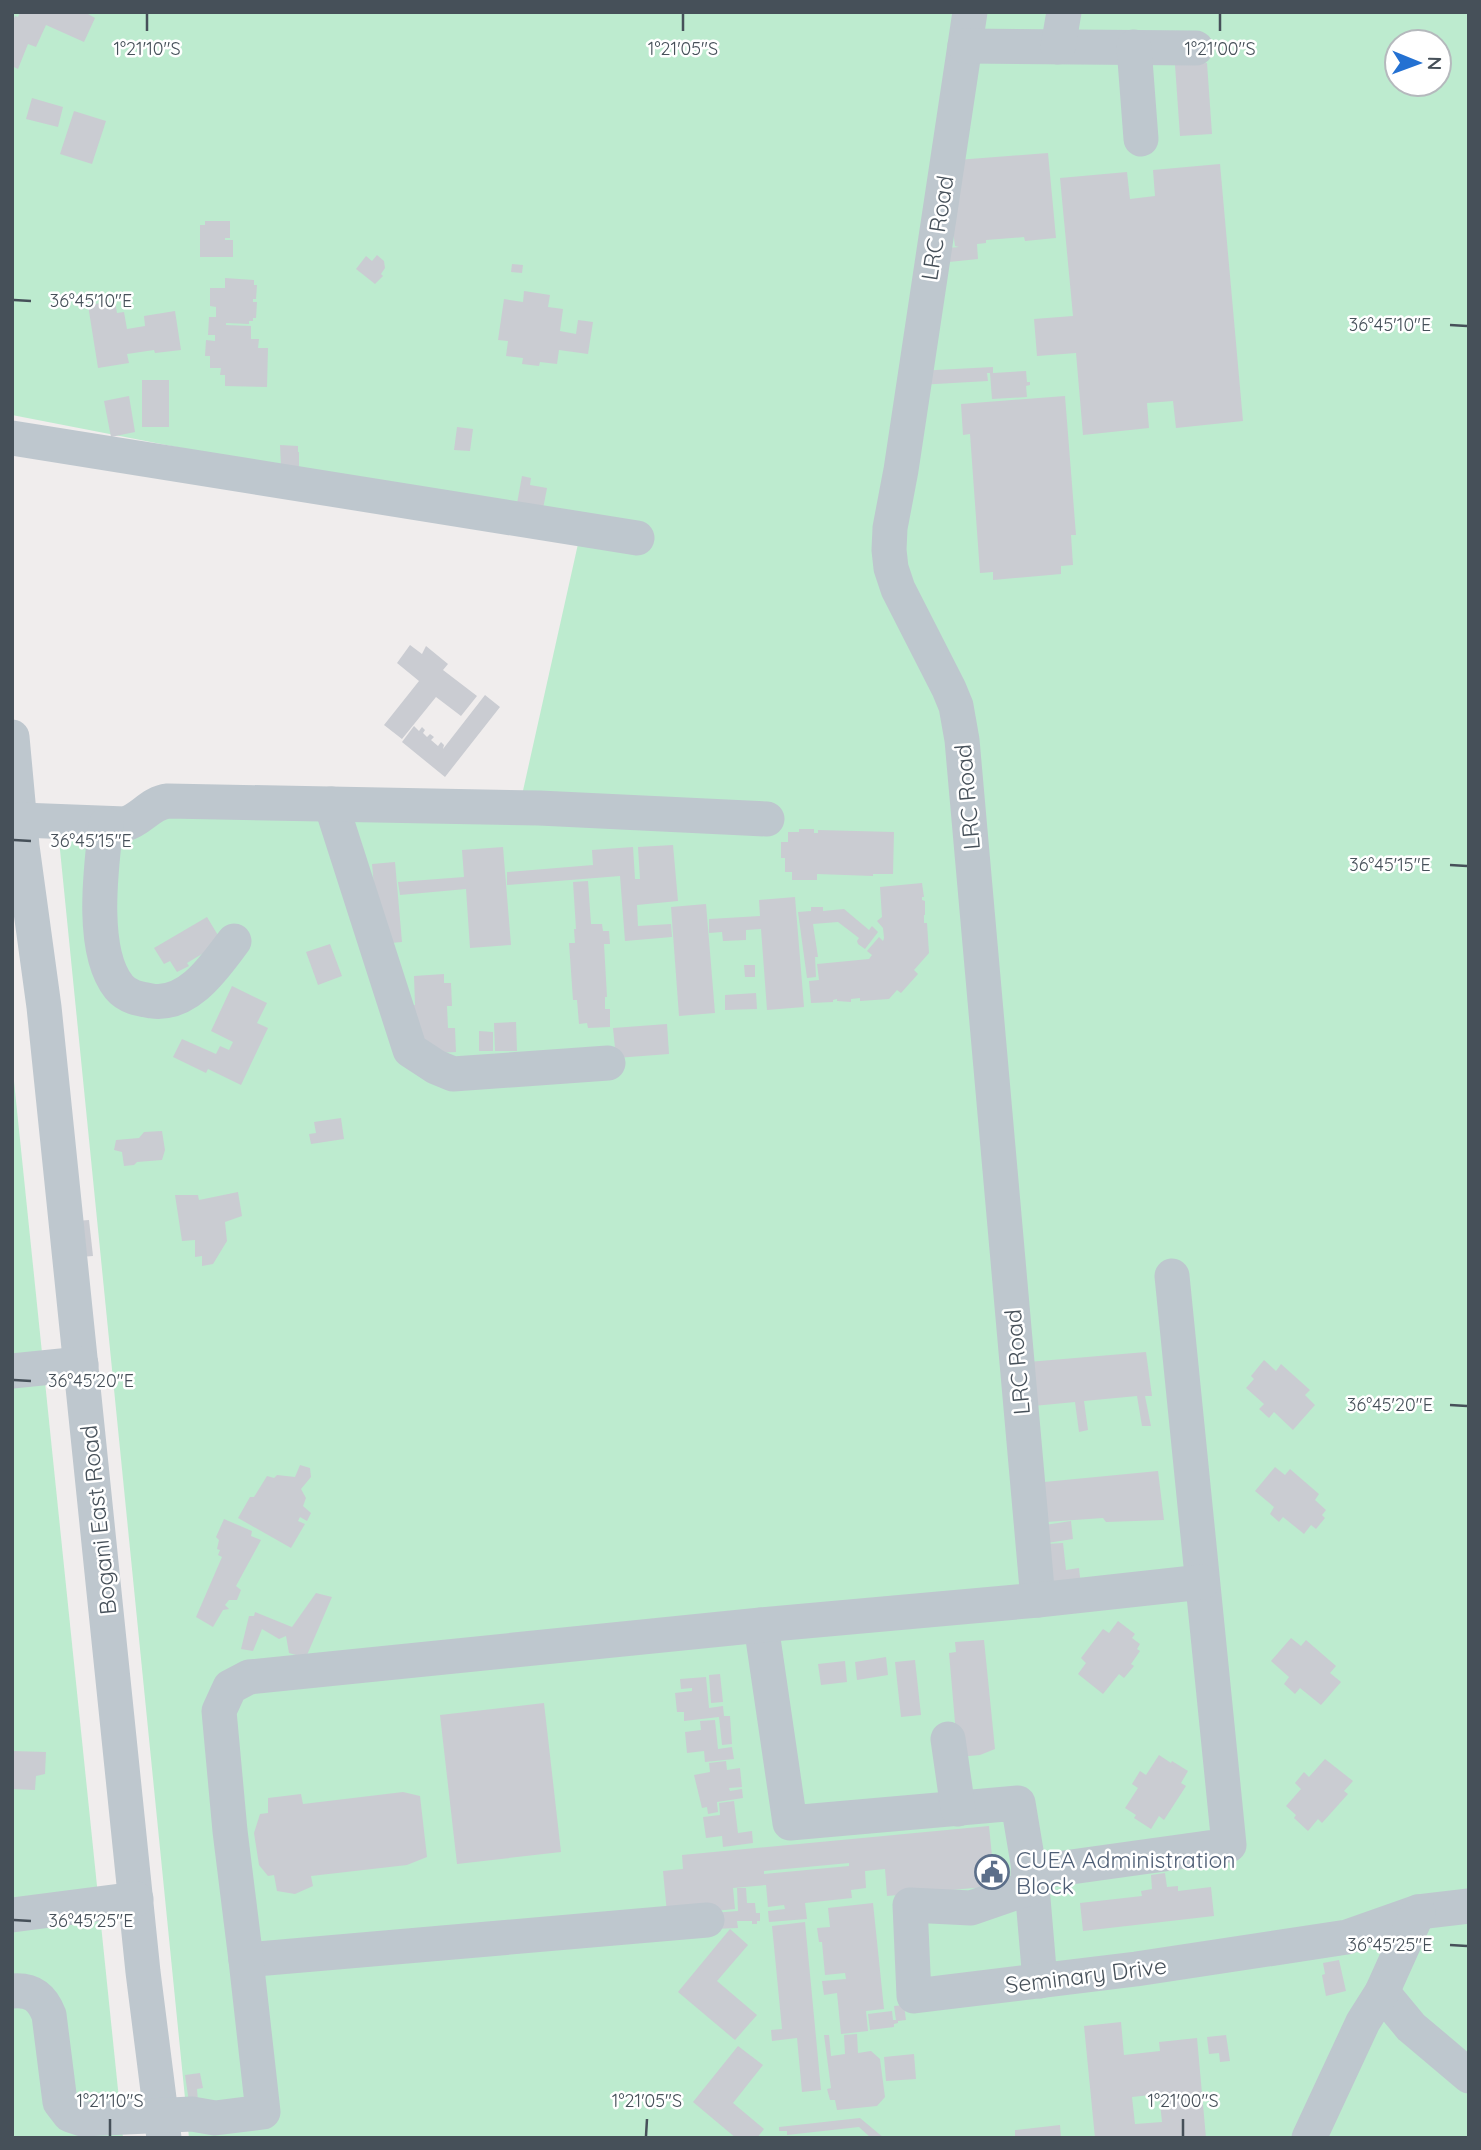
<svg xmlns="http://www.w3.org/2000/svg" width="1481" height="2150" viewBox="0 0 1481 2150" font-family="Quicksand,sans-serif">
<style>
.green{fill:#bdebcf;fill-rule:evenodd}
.building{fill:#caccd2;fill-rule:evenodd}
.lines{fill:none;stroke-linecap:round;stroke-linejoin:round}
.minor{stroke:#bec7ce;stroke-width:35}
.ticks{fill:none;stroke:#465059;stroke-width:2.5}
.labels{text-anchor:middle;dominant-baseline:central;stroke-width:5;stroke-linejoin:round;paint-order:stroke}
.street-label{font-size:23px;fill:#465059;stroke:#fff}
.service-label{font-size:23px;fill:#4e5e75;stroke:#fff;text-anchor:start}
.ticks-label{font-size:18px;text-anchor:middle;fill:#465059;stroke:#fff;stroke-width:5;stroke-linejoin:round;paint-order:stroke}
</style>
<rect width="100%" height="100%" fill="#f0eded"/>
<g class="green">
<path d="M12,12H1469V2138H189L56,810L516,822L582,526L12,415ZM1397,42H1439V84H1397Z"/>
<polygon points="12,1062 123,2138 12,2138"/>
</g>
<g class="building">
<polygon points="20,12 89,12 88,14 95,18 84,42 46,25 36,47 28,44 18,69 12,66 12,23 15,16 18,17"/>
<polygon points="1207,63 1212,134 1180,136 1175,65"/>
<polygon points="32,98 63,107 58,127 26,119"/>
<polygon points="74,111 106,121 92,164 60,154"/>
<polygon points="1048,153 1056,238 1025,241 1024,237 986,240 986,243 977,244 978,259 939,263 938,249 959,247 955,246 944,161"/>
<polygon points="1220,164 1243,421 1176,428 1173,401 1147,403 1149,428 1083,435 1076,353 1037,356 1034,319 1073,316 1060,178 1127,172 1130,199 1155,196 1153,170"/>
<polygon points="205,221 230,221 230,238 225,238 225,240 233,240 233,257 200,257 200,225 205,225"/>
<polygon points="377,255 384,261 385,268 381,274 383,276 375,284 356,269 366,256 372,261"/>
<polygon points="512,264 523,265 522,273 511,272"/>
<polygon points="225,278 254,280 254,285 257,285 256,299 253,299 253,302 257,302 256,318 253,318 253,321 249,321 249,324 226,323 226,325 251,326 251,339 259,339 258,348 268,348 267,387 225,386 225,375 220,375 221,368 210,368 210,356 205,356 206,340 215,341 215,335 208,335 209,317 216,317 216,307 210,306 210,288 225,288"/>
<polygon points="524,291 550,295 548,307 563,309 560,331 576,334 578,320 593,322 588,354 559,350 557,364 540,362 539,366 522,364 523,358 506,356 508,341 498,340 504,299 523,302"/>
<polygon points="115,301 117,313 124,312 127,329 145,326 144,316 175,311 181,350 155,353 154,350 127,354 129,363 98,368 88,305"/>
<polygon points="993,367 993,373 1026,371 1027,382 1030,382 1030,385 1026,386 1027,397 992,399 990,373 987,373 988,381 918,385 917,371"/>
<rect x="142" y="380" width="27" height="47"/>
<polygon points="129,396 135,432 111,437 104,401"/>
<polygon points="1065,396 1076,535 1071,535 1073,565 1061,566 1061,574 993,580 993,572 980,573 970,434 963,435 961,404"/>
<polygon points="457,427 473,429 470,451 454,450"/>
<polygon points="280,445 298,446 298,452 299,452 299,467 281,467"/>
<polygon points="522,476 531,478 530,485 547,488 542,514 516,509"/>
<polygon points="410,645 422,654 426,646 448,664 443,670 477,696 461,716 436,697 402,739 384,725 419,681 397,663"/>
<polygon points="485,695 500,707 445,777 402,742 414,726 419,731 422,727 425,730 423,733 427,737 430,734 434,737 431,740 438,746 441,742 444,745 443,749"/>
<polygon points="799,829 814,829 814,833 818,833 818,830 894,832 893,874 873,874 873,876 817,874 817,880 792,880 792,872 785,872 785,858 781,858 781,842 788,842 788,832 799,832"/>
<polygon points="673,845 678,901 637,905 638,926 671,924 672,937 625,941 620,876 507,885 507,872 593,865 592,850 633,847 635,879 640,879 638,847"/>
<polygon points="503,847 511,945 470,948 466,889 400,895 398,882 464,877 462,850"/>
<polygon points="395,862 402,942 379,944 372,864"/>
<polygon points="588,881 591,924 602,924 603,931 609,931 610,944 604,944 607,997 605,997 605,1009 610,1009 610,1027 588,1028 587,1023 579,1024 577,1000 573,1000 569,943 575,943 574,929 576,929 573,882"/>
<polygon points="922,883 924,897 922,897 922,900 925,901 925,915 924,915 924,923 927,923 929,953 914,970 918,974 901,993 897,990 889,999 860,1001 860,998 851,999 851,1002 837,1001 837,999 833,1000 833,1002 811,1003 809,981 819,980 817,964 869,959 872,955 867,951 879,937 883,941 884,938 883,928 877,921 882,917 880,887"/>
<polygon points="795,897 804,1007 767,1010 761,929 746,930 746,940 723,941 722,932 709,933 709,919 760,916 759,900"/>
<polygon points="706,904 715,1013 679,1016 671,907"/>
<polygon points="811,907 823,907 823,911 844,909 869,930 872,926 878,932 865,949 858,944 857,941 859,938 838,922 813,924 818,957 815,957 816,977 807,978 798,912 811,911"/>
<polygon points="207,917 222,942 187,963 189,966 177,972 170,961 164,964 154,948"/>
<polygon points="330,944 342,976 318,985 306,952"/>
<polygon points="744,965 755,965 755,977 745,977"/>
<polygon points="444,974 444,983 451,983 452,1006 447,1006 448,1028 455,1028 456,1052 420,1054 411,1005 415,1005 414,976"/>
<polygon points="232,986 267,1003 257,1023 268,1028 241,1085 208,1069 206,1073 173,1057 182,1039 216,1054 220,1046 229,1050 233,1042 211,1031"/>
<polygon points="756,993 757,1009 725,1010 725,995"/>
<polygon points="516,1022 517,1051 495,1051 494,1023"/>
<polygon points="667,1024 669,1054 616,1058 613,1028"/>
<polygon points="479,1031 493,1032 493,1051 479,1051"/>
<polygon points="341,1118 344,1139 311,1144 309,1134 316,1133 314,1122"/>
<polygon points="162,1131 165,1150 162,1160 137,1162 134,1165 124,1166 122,1152 114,1150 116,1140 139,1138 144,1132"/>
<polygon points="238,1192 242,1216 225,1222 227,1241 213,1264 202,1266 202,1256 195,1257 195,1240 182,1241 175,1195 198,1195 199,1200"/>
<polygon points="89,1220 93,1256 80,1257 75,1221"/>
<polygon points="1146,1352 1152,1396 1145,1396 1151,1426 1142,1426 1137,1396 1084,1401 1088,1430 1079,1432 1075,1402 1033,1406 1028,1362"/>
<polygon points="1264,1360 1276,1371 1281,1364 1310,1390 1305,1395 1315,1405 1293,1430 1274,1412 1269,1418 1259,1409 1264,1404 1246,1388 1254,1379 1251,1376"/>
<polygon points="300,1465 310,1468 311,1477 301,1489 306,1498 303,1506 311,1513 307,1521 300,1517 298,1521 305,1524 291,1548 238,1518 250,1497 254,1497 267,1476 274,1478 277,1475 295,1477"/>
<polygon points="1275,1467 1285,1475 1290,1469 1319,1494 1315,1500 1326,1510 1322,1515 1325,1518 1316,1529 1311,1525 1304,1534 1283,1517 1279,1522 1270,1514 1274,1507 1255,1491"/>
<polygon points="1158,1471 1164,1520 1106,1522 1103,1518 1046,1522 1044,1482"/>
<polygon points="224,1519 252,1531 251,1536 261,1540 236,1586 241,1590 237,1600 229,1600 225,1605 229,1609 223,1610 213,1627 196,1617 222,1557 218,1555 220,1550 217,1549 219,1540 216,1537"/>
<polygon points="1071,1521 1073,1539 1047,1543 1045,1525"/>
<polygon points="1063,1543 1066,1570 1079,1568 1081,1586 1050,1589 1046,1544"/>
<polygon points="316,1593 332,1597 307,1655 303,1657 289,1653 286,1636 279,1639 262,1629 253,1651 241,1649 249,1616 254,1616 255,1612 292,1627"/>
<polygon points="1118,1621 1135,1634 1132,1638 1140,1644 1137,1649 1140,1651 1131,1664 1134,1666 1124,1678 1119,1674 1103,1694 1078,1674 1086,1663 1081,1658 1103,1629 1109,1633"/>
<polygon points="1291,1638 1301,1646 1306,1640 1336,1666 1330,1673 1341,1682 1321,1705 1300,1688 1295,1694 1284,1684 1289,1677 1271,1661"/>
<polygon points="984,1640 995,1749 980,1755 958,1757 949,1653 956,1652 955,1642"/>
<polygon points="886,1657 888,1675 857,1680 855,1662"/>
<polygon points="915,1660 921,1715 901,1717 895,1662"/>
<polygon points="845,1661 847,1682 821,1685 818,1664"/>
<polygon points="720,1674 723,1702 711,1703 709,1675"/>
<polygon points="706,1677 709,1708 723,1706 724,1716 730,1716 732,1744 722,1745 719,1717 684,1721 684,1712 677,1712 675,1693 692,1691 692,1688 681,1689 680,1679"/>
<polygon points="544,1703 561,1852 457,1864 440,1715"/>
<polygon points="715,1720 718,1749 732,1747 734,1759 705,1762 704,1751 687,1753 685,1732 701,1730 700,1721"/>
<polygon points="12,1751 46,1752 45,1774 36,1776 35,1790 12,1789"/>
<polygon points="1159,1755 1171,1763 1172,1761 1188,1771 1181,1783 1186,1786 1164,1820 1159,1816 1151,1829 1134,1818 1136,1815 1125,1808 1138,1788 1132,1784 1140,1771 1146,1775"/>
<polygon points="1325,1759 1353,1781 1344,1791 1348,1794 1322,1823 1318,1819 1308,1831 1294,1818 1296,1815 1286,1806 1301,1789 1295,1783 1304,1772 1309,1777"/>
<polygon points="726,1761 727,1770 740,1768 742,1787 729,1788 730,1791 742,1789 743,1798 717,1802 718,1812 708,1814 707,1807 702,1808 694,1775 710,1772 709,1763"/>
<polygon points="403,1792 420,1796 427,1857 407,1865 311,1876 313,1886 295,1894 277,1891 274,1875 268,1876 259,1865 254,1833 260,1814 268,1813 268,1798 301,1794 303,1804"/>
<polygon points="734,1801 738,1833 752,1831 753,1843 723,1847 722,1836 706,1838 703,1817 720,1815 719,1803"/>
<path d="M989,1826L995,1886L887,1896L885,1869L865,1871L866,1888L851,1890L852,1898L805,1903L807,1919L769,1922L768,1911L785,1909L784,1905L768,1907L766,1885L733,1888L735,1909L685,1914L667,1913L663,1871L683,1869L682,1855ZM849,1863V1866L764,1874V1871Z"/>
<polygon points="1165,1873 1167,1887 1178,1886 1178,1891 1211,1887 1214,1916 1083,1931 1080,1903 1142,1896 1141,1891 1152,1889 1151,1875"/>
<polygon points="737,1888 746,1888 747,1903 755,1903 756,1913 760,1913 760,1921 757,1921 757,1924 752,1924 752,1921 737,1921 738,1928 713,1929 712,1913 738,1911"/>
<polygon points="873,1903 884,2009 866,2011 868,2031 841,2034 837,1993 824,1995 822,1981 846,1979 845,1973 825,1975 822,1942 819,1942 817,1928 830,1927 828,1908"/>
<polygon points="805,1922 821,2090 802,2092 797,2038 772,2041 771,2030 782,2029 772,1926"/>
<polygon points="730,1929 748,1945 717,1981 757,2015 735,2040 678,1992"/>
<polygon points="1339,1960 1346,1991 1326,1996 1322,1975 1325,1974 1323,1963"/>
<polygon points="904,2005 906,2020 898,2021 898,2023 894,2024 894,2027 870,2030 868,2014 892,2011 893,2020 896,2020 894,2006"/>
<path d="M1121,2022L1124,2055L1160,2051L1159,2042L1197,2038L1206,2138H1095L1084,2026ZM1159,2094L1162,2122L1135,2124L1132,2097Z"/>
<polygon points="857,2034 858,2053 871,2051 880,2059 885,2097 877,2106 837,2110 835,2100 830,2100 827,2089 831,2088 824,2035 829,2035 831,2056 845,2054 844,2035"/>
<polygon points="1226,2035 1230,2061 1220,2062 1219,2053 1209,2054 1207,2037"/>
<polygon points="738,2046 763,2065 733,2103 764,2129 757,2138 736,2138 693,2102"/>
<polygon points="914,2054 916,2079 886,2081 884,2057"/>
<polygon points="200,2073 203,2088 197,2089 198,2101 189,2102 185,2075"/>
<polygon points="860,2118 884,2138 871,2138 859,2127 787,2135 787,2131 779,2131 779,2127"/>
<polygon points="1060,2125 1061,2138 1015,2138 1015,2130"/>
</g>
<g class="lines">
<g class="minor">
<polyline points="970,12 901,470 890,528 889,550 891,568 898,589 949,689 956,706 962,740 1038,1600"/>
<polyline points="965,46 1196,48"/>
<polyline points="1058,47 1064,12"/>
<polyline points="1134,47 1141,139"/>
<polyline points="12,438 637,538"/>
<polyline points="12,737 22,846 44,1007 143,1972 164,2138"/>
<polyline points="331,804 410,1050 436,1067 453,1074 608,1063"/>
<path d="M21,820L125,824C142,819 150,803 168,801L539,808L767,819"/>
<path d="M106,825C101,868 90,951 119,987C127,997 140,999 152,1001C189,1006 215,966 234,941"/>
<polyline points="12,1371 81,1364"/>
<polyline points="761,1625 790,1823 1018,1803 1032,1887 1040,1981"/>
<polyline points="948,1739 958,1809"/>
<polyline points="1028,1873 1229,1845 1172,1276"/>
<polyline points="1032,1887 971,1908 910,1905 914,1996 1136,1969 1347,1937 1418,1912 1469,1906"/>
<polyline points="12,1915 136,1899"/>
<polyline points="246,1960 707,1920"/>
<path d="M12,1991C32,1989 42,1997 49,2015L60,2102L70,2115L82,2119L192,2114L215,2118L263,2112L246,1960L230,1831L219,1711L230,1687L249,1677L761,1625L1038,1600L1202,1582"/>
<polyline points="1382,1992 1411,2027 1469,2076"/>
<polyline points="1309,2138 1363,2022 1382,1992 1418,1912"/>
</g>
</g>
<path class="ticks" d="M147,31V14M683,31V14M1220,31V14M14,300L31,301M1450,325L1467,326M14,840L31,841M1450,865L1467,866M14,1380L31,1381M1450,1405L1467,1406M14,1920L31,1921M1450,1945L1467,1946M110,2136V2119M646,2136L647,2119M1183,2136V2119"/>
<defs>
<g id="civic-ring" transform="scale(1.75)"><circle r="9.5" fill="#fff" stroke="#5c6f8a" stroke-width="1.5"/><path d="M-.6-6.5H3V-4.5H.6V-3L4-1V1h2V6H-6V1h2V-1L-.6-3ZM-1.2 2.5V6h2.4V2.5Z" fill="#5c6f8a"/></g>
</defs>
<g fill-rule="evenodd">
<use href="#civic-ring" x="992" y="1872"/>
</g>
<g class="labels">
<g class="street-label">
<text transform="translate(937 228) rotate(-81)">LRC Road</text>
<text transform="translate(967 797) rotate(-95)">LRC Road</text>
<text transform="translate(1017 1362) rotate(-95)">LRC Road</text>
<text transform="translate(98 1520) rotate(-96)">Bogani East Road</text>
<text transform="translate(1086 1975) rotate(-7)">Seminary Drive</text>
</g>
<g class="service-label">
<text x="1016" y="1859">CUEA Administration<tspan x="1016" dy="26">Block</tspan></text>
</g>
</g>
<g class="ticks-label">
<text x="147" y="55">1°21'10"S</text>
<text x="683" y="55">1°21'05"S</text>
<text x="1220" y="55">1°21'00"S</text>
<text x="91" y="307">36°45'10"E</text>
<text x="1390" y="331">36°45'10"E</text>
<text x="91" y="847">36°45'15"E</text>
<text x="1390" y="871">36°45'15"E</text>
<text x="91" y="1387">36°45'20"E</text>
<text x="1390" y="1411">36°45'20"E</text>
<text x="91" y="1927">36°45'25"E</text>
<text x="1390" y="1951">36°45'25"E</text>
<text x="110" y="2107">1°21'10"S</text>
<text x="647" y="2107">1°21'05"S</text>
<text x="1183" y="2107">1°21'00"S</text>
</g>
<rect width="1481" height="2150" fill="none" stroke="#465059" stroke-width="28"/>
<g transform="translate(1418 63) rotate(91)"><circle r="33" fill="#ffffff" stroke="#b5b9bd" stroke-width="2"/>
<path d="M0-5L12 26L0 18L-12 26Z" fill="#2471d2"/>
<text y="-10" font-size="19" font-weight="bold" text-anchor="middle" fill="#465059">N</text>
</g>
</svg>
